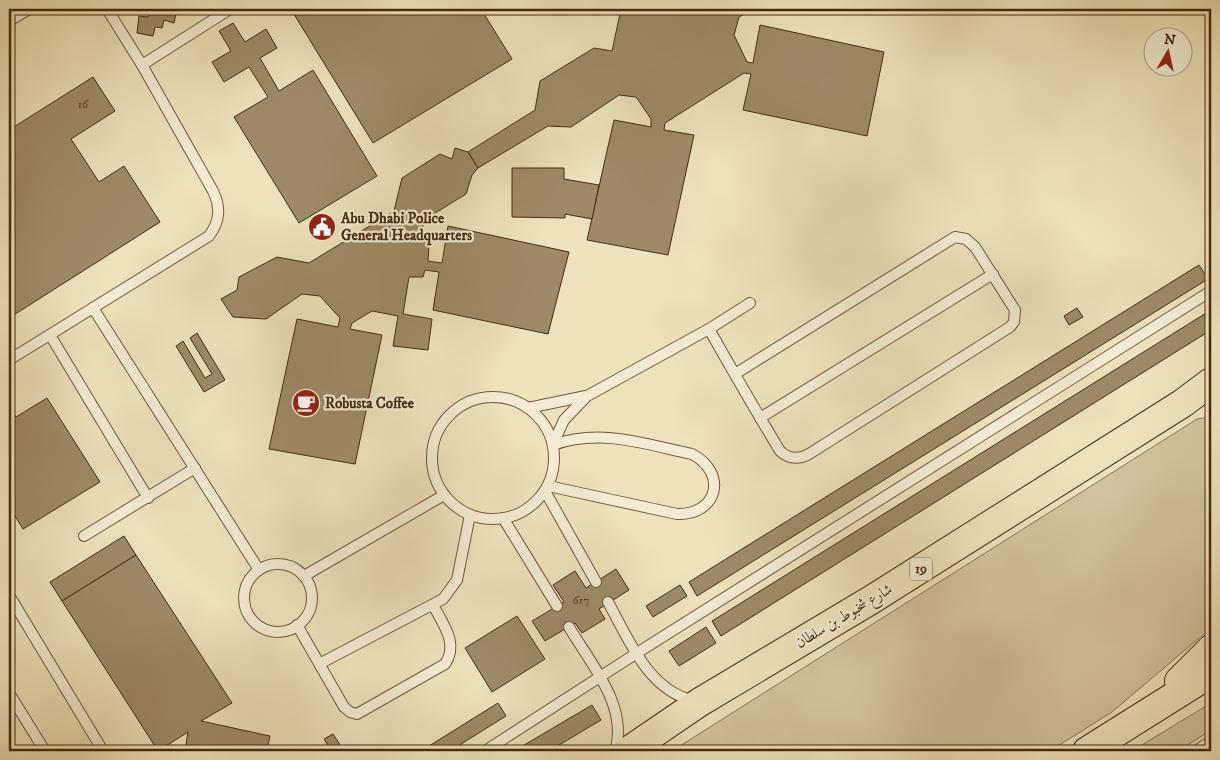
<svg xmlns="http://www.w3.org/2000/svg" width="1220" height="760" viewBox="0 0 1220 760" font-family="'IM FELL DW Pica',Amiri,serif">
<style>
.green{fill:#d1c39f;stroke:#8c7657}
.building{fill:#9e8a69;stroke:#482a0f}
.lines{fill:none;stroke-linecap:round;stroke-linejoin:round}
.service-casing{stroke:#71583a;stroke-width:12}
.primary-casing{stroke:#482a0f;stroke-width:30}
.service{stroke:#f3ecd3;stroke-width:10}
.primary{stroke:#ede2bc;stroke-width:28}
.labels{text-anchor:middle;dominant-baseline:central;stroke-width:4.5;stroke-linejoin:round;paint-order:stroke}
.number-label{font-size:12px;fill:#5e4226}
.shield{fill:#f3ecd3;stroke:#7b644a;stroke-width:1}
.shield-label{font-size:14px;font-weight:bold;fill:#482a0f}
.poi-label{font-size:15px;font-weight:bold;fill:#482a0f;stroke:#f3ecd3;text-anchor:start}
.street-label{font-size:15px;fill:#482a0f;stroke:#f3ecd3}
</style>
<rect width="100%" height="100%" fill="#ede2bc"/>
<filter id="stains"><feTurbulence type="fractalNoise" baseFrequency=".004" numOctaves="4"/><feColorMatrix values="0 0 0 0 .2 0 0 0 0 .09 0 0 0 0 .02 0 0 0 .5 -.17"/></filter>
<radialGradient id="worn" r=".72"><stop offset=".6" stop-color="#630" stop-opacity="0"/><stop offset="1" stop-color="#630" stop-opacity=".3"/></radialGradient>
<g class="green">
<polygon points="1211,417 1211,628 1112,712 1050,751 672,751 1197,419"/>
<polygon points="1211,703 1211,730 1178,751 1132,751"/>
</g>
<g class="building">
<polygon points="159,9 177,9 174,23 164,20 162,28 155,27 153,36 137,33 139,16 148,17 149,10 158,11"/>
<polygon points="296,9 481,9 512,59 373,143 292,11"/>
<polygon points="621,9 754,9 739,17 734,35 747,62 753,63 760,25 884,52 867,136 743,110 751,74 744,73 665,123 664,130 694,135 668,255 587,240 614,120 651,127 651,119 636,97 619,95 571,127 548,126 478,168 468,152 535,110 540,81 594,48 612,51"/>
<polygon points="233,23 245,42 266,29 277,48 260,58 279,91 313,70 377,176 299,223 234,117 268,97 249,67 224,82 212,62 231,51 219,31"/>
<polygon points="93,77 115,111 71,139 99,182 124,166 160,222 9,318 9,130"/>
<polygon points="455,148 468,152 478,168 472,175 466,194 424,220 421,239 429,246 428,261 442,263 448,226 569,252 548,334 433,310 439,272 425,270 423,277 409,277 403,314 432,319 428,350 393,346 398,316 372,311 352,323 350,329 382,335 355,464 269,449 297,319 338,327 340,318 320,296 302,294 266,319 233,317 221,299 237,290 239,277 277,257 309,263 394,211 402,178 440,154 452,159"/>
<polygon points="512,168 564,168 564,179 599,185 592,219 565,214 565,218 512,217"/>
<polygon points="1199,265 1208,279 697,596 689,582"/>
<polygon points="1077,308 1083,317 1069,325 1064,316"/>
<polygon points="1211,310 1211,330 721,636 712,621"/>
<polygon points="197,333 225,380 204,392 176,346 183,341 205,378 212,374 190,338"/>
<polygon points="47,398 100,482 23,529 9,506 9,406 16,417"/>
<polygon points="9,520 14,529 9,532"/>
<polygon points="124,536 136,555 62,601 50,582"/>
<polygon points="136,555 232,703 201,721 270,736 267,751 185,751 188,732 158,751 62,601"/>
<polygon points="616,569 629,590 599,609 605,619 582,633 575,623 545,641 532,621 564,602 553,585 575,571 586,588"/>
<polygon points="680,585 687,596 653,617 646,606"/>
<polygon points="517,616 545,659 492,692 465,648"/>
<polygon points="706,627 716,643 679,666 669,651"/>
<polygon points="498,703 506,716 450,751 421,751"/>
<polygon points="592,705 601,720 549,751 514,751"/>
<polygon points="333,734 344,751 331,751 324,739"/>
</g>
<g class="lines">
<g class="service-casing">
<g id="service">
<polyline points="9,21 29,9"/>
<polyline points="142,65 230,9"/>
<polyline points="93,308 259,570"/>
<path d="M709,329C732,370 756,411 780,451C789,459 798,460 809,454L1010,327L1014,322L1015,310L975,247L966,239L955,237L735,374"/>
<polyline points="50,335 148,498"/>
<path d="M9,360L209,236C220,221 221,208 213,191L142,65L107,9"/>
<circle cx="493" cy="458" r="61"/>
<polyline points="528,408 586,396"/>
<polyline points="760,418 993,274"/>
<polyline points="553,444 564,420 587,396 709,329 750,303"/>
<path d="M548,486L677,514C718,515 728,473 692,454C645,444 600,428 553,445"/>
<polyline points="545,491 596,582"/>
<polyline points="503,518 557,606"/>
<polyline points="84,536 195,468"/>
<circle cx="278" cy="598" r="34"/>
<polyline points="304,576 444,495"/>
<polyline points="9,595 103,751"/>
<path d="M608,602C629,640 648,690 694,701"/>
<path d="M297,625L344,707L350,712L357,714L445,664C459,644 443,624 433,605"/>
<path d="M569,627C590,663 629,706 615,751"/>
<polyline points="321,663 443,599 457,580 470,515"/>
<polyline points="9,693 45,751"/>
<polyline points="485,751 637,653 1211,291"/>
<polyline points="1196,751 1211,741"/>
</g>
</g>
<g class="primary-casing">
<g id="primary">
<polyline points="1179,681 1211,649"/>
<polyline points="628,751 700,702 871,600 1183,403 1211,382"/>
<polyline points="1087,751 1211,673"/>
</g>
</g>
<use href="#service" class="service"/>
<use href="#primary" class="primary"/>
</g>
<defs>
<g id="civic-disc" transform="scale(1.4375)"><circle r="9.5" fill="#8f2418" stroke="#f3ecd3"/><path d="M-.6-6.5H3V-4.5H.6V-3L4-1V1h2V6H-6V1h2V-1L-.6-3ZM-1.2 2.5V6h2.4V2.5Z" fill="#fff"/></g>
<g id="cafe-disc" transform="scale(1.4375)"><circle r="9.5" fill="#8f2418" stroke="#f3ecd3"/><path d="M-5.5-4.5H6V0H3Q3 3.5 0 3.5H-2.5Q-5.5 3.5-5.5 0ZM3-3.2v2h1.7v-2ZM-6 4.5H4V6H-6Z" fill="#fff"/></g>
</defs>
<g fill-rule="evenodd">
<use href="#civic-disc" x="322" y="227"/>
<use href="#cafe-disc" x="306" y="403"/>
</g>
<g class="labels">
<g class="number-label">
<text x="83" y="104">16</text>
<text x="581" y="600">617</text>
</g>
<rect class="shield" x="910" y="557.5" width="22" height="23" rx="4"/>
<g class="shield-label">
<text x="921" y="569">19</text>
</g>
<g class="poi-label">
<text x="341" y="218">Abu Dhabi Police<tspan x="341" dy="17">General Headquarters</tspan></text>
<text x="325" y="403">Robusta Coffee</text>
</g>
<g class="street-label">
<text transform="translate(844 616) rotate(-31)">شارع شخبوط بن سلطان</text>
</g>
</g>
<rect width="1220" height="760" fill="none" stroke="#ede2bc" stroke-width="30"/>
<rect x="10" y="10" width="1200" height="740" fill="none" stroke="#482a0f" stroke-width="2.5"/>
<rect x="15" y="15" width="1190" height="730" fill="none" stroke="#482a0f"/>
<g transform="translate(1168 52) rotate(9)"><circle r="24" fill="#f3ecd3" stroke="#af9e85"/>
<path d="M0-4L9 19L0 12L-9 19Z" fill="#8f2418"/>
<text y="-8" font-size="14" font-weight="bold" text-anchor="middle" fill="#482a0f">N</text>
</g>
<rect width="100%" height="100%" filter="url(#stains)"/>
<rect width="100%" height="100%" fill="url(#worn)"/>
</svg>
